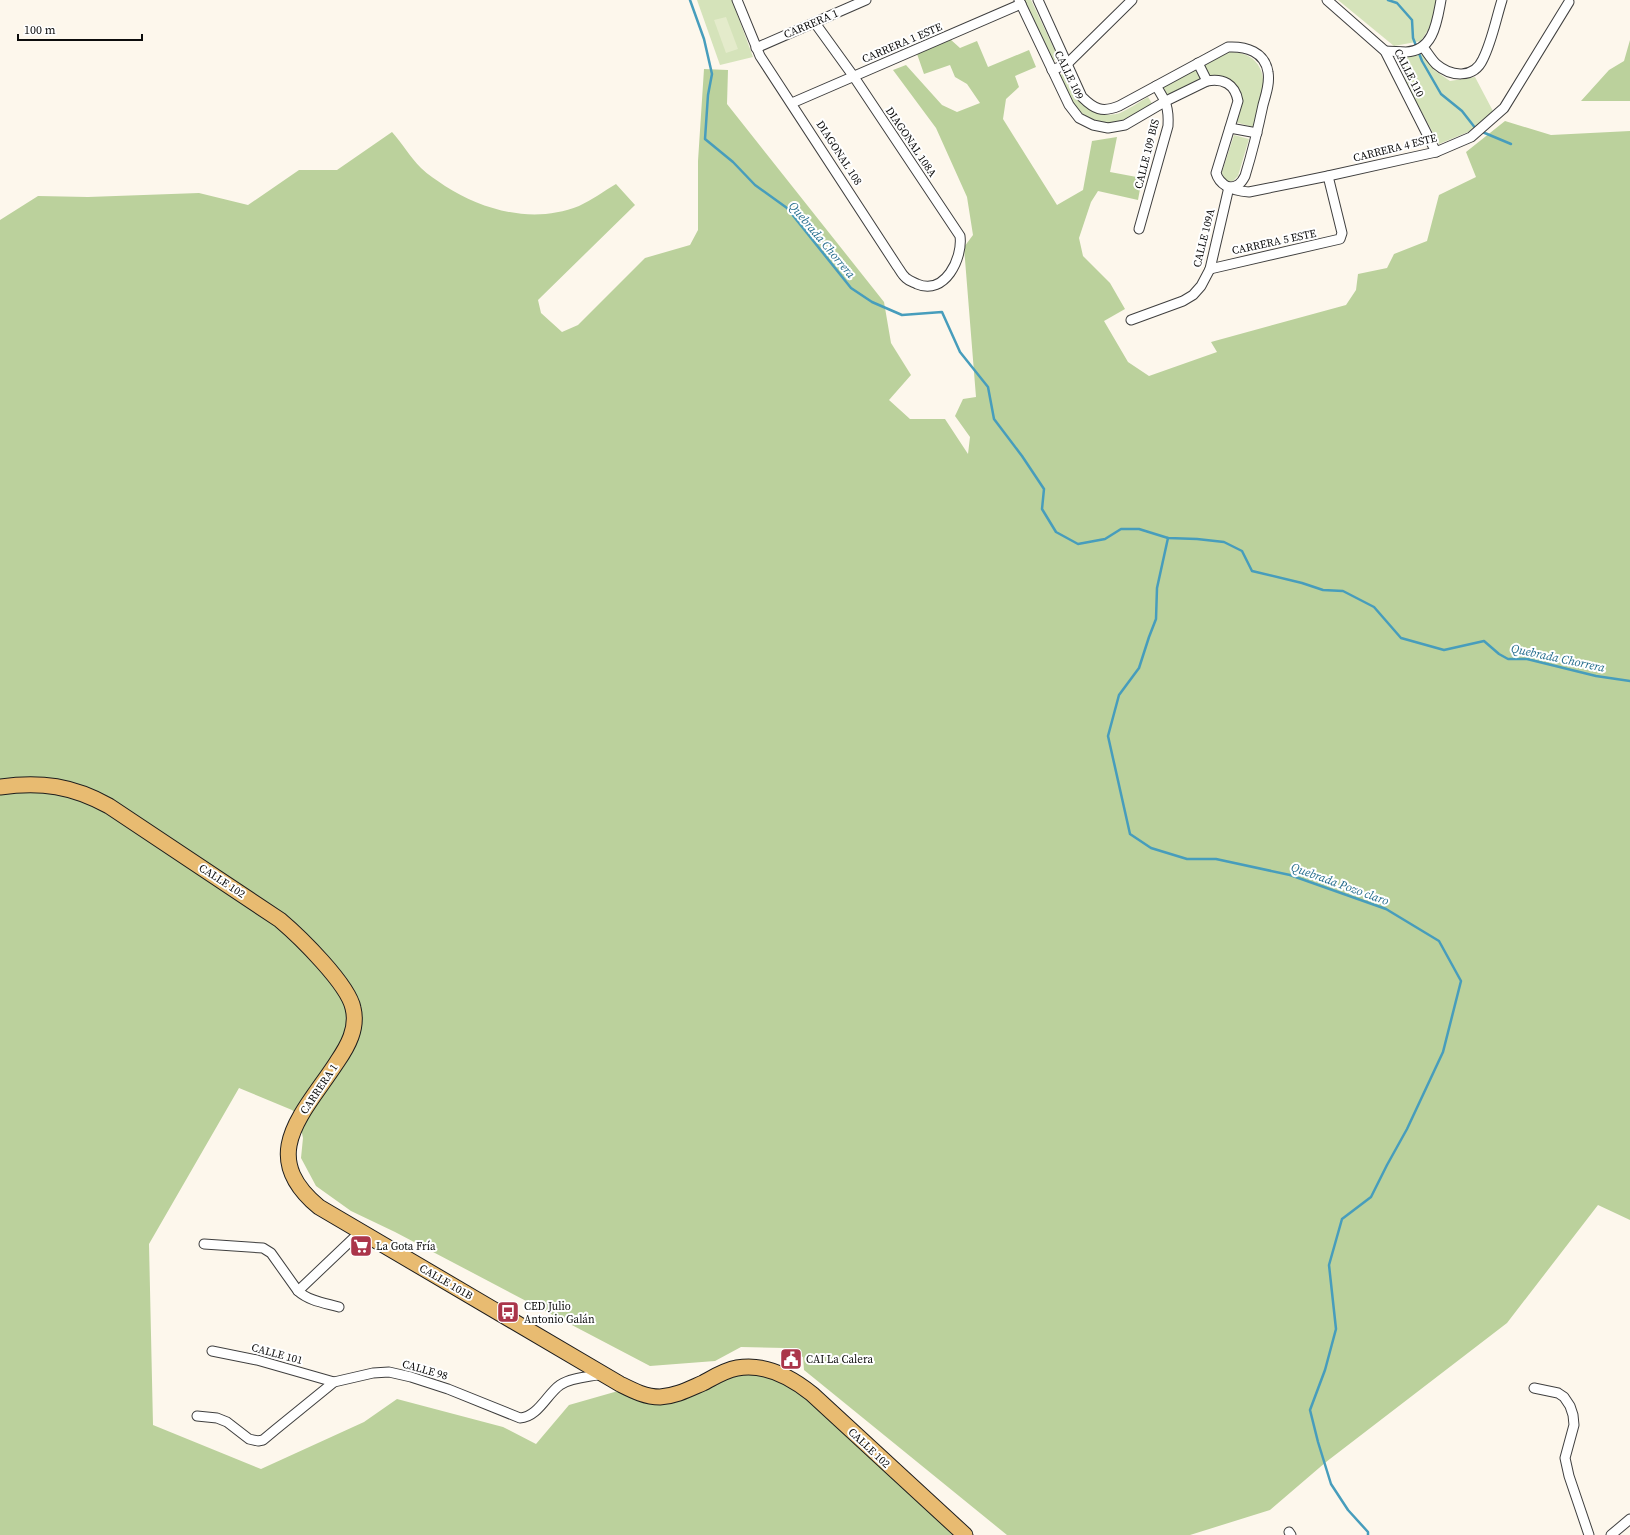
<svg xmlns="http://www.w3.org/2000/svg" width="1630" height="1535" viewBox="0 0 1630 1535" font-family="'Source Serif 4',serif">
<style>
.green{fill:#d5e3ba}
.forest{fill:#bbd19c}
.pitch{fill:#e4ebcb}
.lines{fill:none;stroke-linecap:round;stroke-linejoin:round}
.stream{stroke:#479dbc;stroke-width:2.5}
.minor-casing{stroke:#3f3f3f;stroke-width:11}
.primary-casing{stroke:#1d1d1d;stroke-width:17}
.minor{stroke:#fff;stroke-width:9}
.primary{stroke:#e8bb71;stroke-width:15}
.labels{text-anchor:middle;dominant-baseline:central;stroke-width:4;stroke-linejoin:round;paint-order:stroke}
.street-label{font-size:11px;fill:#0c0c0c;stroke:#fff}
.poi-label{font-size:11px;fill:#0c0c0c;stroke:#fff;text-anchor:start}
.water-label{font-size:12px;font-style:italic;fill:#256d8d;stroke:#fff}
</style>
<rect width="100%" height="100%" fill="#fdf7ec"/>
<g class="green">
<polygon points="697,0 732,0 753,57 720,65"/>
<polygon points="1024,0 1031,0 1056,53 1056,58 1053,62"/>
<polygon points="1338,0 1436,0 1431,25 1421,41 1394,46"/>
<path d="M1229,52C1239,52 1248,54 1255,61C1272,79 1258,106 1253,127L1235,122C1237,115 1242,105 1241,97C1240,81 1224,76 1210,76L1203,65Z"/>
<polygon points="1395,54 1411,56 1424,54 1434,70 1450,81 1475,77 1494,113 1468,132 1439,144 1411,92"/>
<polygon points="1195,69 1201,79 1167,97 1162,88"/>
<path d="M1065,74C1074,93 1079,108 1101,114C1107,115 1115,115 1120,113C1129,109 1139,102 1148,97L1153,105C1143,111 1133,118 1122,122C1116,124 1107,124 1101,122C1075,116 1069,97 1059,75Z"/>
<polygon points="1234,135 1249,139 1238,176 1233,181 1228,181 1223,178 1222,172"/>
</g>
<g class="forest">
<path d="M950,39L960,48L977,41L988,67L1029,50L1036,67L1015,76L1019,87L1006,99L1003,119L1057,205L1083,190L1092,141L1117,137L1110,172L1142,178L1138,200L1098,191L1091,202L1079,238L1083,256L1110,283L1125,309L1104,321L1128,362L1149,376L1217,352L1211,342L1346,305L1356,290L1358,274L1387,268L1394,254L1427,241L1439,195L1476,177L1466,152L1505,121L1551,135L1630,131V1220L1598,1205L1507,1323L1326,1462L1270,1510L1190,1535H1007L804,1370L803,1357L786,1348L741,1347L715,1361L650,1366L395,1232L351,1211L316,1186L301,1158L303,1138L298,1115L292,1110L239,1088L149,1244L153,1425L261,1469L364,1422L397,1399L503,1427L536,1444L569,1405L618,1391L660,1401L688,1398L728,1378L749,1373L772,1376L789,1383L955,1535H0V220L38,196L88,197L199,193L248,205L299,170H337L392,132C402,143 410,157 421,168C428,175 437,180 445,186C484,211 534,224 579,206C592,200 604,191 616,184L635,205L538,300L541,313L562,332L578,325L645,258L690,245L698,230V161L704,69L728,70L727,104L884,302L891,343L911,375L889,400L910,419H945L968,454L970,437L955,416L963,399L976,397L964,247L973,235L967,197L936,128L893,70L906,65L942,105L957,112L980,103L967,84L955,77L950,65L924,74L916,51Z"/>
<polygon points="1630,40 1630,101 1581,101 1609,70 1624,61"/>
</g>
<polygon class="pitch" points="726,17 738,49 726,53 714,20"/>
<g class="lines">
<g class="stream">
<polyline points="690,0 704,39 712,74 708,95 705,139 733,162 755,185 787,208 851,288 872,302 902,315 942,312 960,352 988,387 994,419 1022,456 1044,489 1042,509 1056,532 1078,544 1105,539 1121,529 1139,529 1168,538 1197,539 1224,542 1242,551 1252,571 1302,583 1323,590 1343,591 1374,607 1401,638 1444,650 1484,641 1499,654 1508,659 1527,659 1596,676 1630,681"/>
<polyline points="1388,0 1397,3 1412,20 1413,38 1422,61 1441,94 1462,111 1476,129"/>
<polyline points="1480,131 1511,144"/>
<polyline points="1168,538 1157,588 1156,619 1149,637 1139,668 1119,695 1108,736 1130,834 1151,848 1187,859 1216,859 1290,875 1386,909 1439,941 1461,981 1443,1052 1407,1129 1387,1165 1371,1197 1342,1219 1329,1265 1336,1329 1325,1370 1310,1410 1318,1442 1331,1484 1348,1510 1368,1532 1368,1535"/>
</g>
<g class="minor-casing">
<g id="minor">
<path d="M737,0L760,56L897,266C900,270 902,275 906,278C909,281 913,282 917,284C945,296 963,258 960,236L854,77L815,23"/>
<path d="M1019,0L1069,105L1079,118L1093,125L1108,128L1125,125L1166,101L1207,81C1223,78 1235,84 1238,101L1216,173C1220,187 1235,191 1249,192L1328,176L1436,152L1471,137L1504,108L1569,2"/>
<path d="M1038,0L1082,97C1094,109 1102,113 1119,106L1228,47C1246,46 1265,52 1268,72C1270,83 1266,94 1263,105C1258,129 1252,153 1245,176C1241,184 1237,187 1229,187"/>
<polyline points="1327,0 1385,51 1436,152"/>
<path d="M1423,47C1427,52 1431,59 1436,64C1451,77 1474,79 1483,59C1492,41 1496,19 1502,0"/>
<polyline points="756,48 866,0"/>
<path d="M1385,51C1392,51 1399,52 1406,52C1434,51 1437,21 1441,0"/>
<polyline points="1198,63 1207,81"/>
<polyline points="1052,70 1067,64 1132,0"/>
<polyline points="792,103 1021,4"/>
<polyline points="1230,128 1257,133"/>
<path d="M1139,229L1168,126C1169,108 1166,101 1156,86"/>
<polyline points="1210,269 1340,239 1342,233 1328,176"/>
<polyline points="1131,320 1183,301 1193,295 1201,286 1210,269 1229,187"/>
<path d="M204,1244L263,1248L271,1253L298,1291C309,1301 325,1303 339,1307"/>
<polyline points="298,1291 360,1232"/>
<polyline points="212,1351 257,1360 334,1382"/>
<polyline points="1534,1388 1558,1393 1564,1397 1570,1406 1573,1415 1574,1425 1565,1458 1569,1476 1589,1535"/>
<path d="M197,1416L217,1418L227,1422L249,1439L258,1441L263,1440L275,1430L334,1382L373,1373L389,1372L411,1377L448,1389L520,1418C538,1417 547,1394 560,1385C572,1377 590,1377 603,1374"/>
<polyline points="1289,1532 1291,1535"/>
<polyline points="1611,1535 1630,1519"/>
</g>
</g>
<g class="primary-casing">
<path id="primary" d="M0,787C41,781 73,786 109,806L280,920C300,937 348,984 353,1008C358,1028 348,1046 337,1062C304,1113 256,1155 319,1207L620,1384C632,1390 645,1397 660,1397C676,1396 689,1389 703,1383C714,1377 725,1370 737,1368C765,1363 791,1377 812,1394L965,1535"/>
</g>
<use href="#minor" class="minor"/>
<use href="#primary" class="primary"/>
</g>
<defs>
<g id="supermarket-square" transform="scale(1.15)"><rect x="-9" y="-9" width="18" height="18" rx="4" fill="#aa354a" stroke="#fff"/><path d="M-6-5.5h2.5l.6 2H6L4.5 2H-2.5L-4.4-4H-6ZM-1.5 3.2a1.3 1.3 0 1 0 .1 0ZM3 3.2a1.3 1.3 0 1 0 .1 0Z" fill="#fff"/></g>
<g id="bus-square" transform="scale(1.15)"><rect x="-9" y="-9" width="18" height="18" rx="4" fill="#aa354a" stroke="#fff"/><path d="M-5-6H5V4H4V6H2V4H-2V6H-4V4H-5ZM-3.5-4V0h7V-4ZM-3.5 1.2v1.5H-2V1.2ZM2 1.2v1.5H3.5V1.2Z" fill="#fff"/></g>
<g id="civic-square" transform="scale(1.15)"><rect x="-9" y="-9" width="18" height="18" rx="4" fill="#aa354a" stroke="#fff"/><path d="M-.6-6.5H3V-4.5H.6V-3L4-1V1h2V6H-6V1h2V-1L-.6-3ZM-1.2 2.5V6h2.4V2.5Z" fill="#fff"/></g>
</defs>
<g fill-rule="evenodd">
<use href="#supermarket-square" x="361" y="1246"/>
<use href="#bus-square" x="508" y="1312"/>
<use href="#civic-square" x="791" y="1359"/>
</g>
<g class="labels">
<g class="street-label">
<text transform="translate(811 24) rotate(-23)">CARRERA 1</text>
<text transform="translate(902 43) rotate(-23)">CARRERA 1 ESTE</text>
<text transform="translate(1409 73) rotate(63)">CALLE 110</text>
<text transform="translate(1069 75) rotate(64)">CALLE 109</text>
<text transform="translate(911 142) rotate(56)">DIAGONAL 108A</text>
<text transform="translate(1395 148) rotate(-14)">CARRERA 4 ESTE</text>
<text transform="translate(839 153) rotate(57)">DIAGONAL 108</text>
<text transform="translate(1147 154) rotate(-76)">CALLE 109 BIS</text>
<text transform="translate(1204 238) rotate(-76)">CALLE 109A</text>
<text transform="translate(1274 242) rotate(-12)">CARRERA 5 ESTE</text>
<text transform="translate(222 881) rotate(33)">CALLE 102</text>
<text transform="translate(319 1089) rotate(-56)">CARRERA 1</text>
<text transform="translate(446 1282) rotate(30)">CALLE 101B</text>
<text transform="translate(277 1354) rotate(15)">CALLE 101</text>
<text transform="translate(425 1370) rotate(16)">CALLE 98</text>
<text transform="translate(869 1448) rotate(43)">CALLE 102</text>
</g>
<g class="poi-label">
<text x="376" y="1246">La Gota Fría</text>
<text x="524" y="1306">CED Julio<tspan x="524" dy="13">Antonio Galán</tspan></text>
<text x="806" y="1359">CAI La Calera</text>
</g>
<g class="water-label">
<text transform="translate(822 240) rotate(50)">Quebrada Chorrera</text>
<text transform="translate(1558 658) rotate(12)">Quebrada Chorrera</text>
<text transform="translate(1340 884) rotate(20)">Quebrada Pozo claro</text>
</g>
</g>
<path d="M18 34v6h124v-6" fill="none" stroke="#0c0c0c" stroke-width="2"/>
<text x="24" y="34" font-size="12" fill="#0c0c0c" stroke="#ffffff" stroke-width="3" paint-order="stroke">100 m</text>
</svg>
